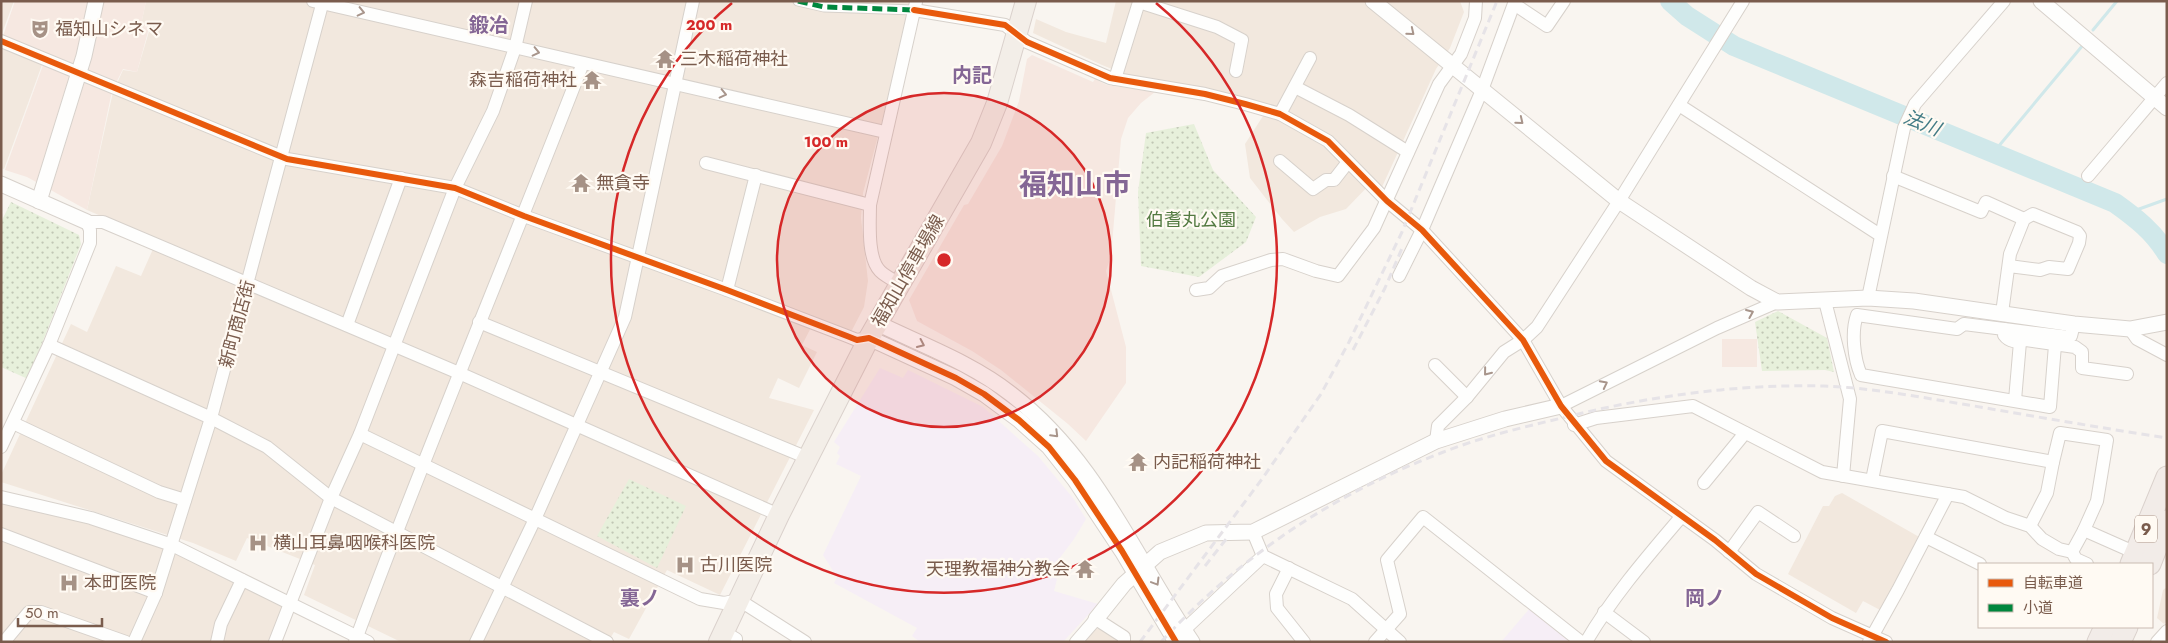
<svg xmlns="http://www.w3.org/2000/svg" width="2168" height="643" viewBox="0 0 2168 643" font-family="Jost,'Noto Sans JP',sans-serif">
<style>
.residential{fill:#f2e8de}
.commercial{fill:#f6e8e1}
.education{fill:#f6eef6}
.park{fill:url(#park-dots)}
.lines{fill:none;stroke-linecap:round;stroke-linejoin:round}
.stream{stroke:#d0e8ea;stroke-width:3}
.river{stroke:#d0e8ea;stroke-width:20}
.pedestrian-casing{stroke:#d7d1cb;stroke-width:11}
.minor-casing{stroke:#d7d1cb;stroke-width:14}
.tertiary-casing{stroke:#d7d1cb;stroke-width:17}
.primary-casing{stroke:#dad1cc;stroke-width:22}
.trunk-casing{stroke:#dad1cc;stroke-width:23}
.pedestrian{stroke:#fefefd;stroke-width:9}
.minor{stroke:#fefefd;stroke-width:12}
.tertiary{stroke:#fefefd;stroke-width:15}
.primary{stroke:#f3eee8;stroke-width:20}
.trunk{stroke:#f2ece8;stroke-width:21}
.rail{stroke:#e6e3e7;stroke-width:3;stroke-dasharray:8 5;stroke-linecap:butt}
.quiet{stroke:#00873e;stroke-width:5;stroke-dasharray:10 5;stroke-linecap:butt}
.cycleway-casing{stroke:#fffaf3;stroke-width:9}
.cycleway{stroke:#e8590c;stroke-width:6}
.oneway{stroke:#a8958b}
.ring{fill:none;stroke:#d62828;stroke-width:2.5}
.labels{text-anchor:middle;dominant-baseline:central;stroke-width:4.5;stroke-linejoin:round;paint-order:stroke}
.shield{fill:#fffaf3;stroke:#a28b7f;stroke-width:1}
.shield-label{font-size:16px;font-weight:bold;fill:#7a5c4d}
.poi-label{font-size:18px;fill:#7a5c4d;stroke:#fffaf3;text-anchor:start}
.park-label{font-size:18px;fill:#537a41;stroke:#fffaf3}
.street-label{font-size:18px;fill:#7a5c4d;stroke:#fffaf3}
.water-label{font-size:19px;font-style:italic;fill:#437c86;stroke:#fffaf3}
.quarter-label{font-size:20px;font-weight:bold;fill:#846695;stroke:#fffaf3}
.town-label{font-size:28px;font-weight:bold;fill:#846695;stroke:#fffaf3}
.centre{fill:#d62828;stroke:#fffaf3;stroke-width:2.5}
.ring-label{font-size:15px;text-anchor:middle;font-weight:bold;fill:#d62828;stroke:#fffaf3;stroke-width:4.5;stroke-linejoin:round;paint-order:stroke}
</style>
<defs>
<pattern id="park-dots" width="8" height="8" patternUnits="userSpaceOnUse" patternTransform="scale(1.25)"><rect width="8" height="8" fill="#e7f0db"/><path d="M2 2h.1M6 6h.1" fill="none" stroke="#c0c6b4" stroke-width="1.8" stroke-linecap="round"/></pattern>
</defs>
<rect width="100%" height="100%" fill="#f9f5f0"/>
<g class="residential">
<polygon points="1,1 14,1 1,36"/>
<polygon points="146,1 910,1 897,64 863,193 861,218 868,281 864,307 850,334 816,318 802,345 817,352 799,388 778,378 769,398 814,410 720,595 667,570 629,639 614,632 608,642 401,642 304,595 315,565 247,538 236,561 193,543 1,482 1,475 71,324 87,332 116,266 141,276 157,240 87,210 113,92 123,70 137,72 150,28 141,25"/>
<polygon points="1116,1 1460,1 1464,12 1450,48 1436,69 1382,187 1374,180 1346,209 1320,217 1294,232 1282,219 1250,178 1245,144 1263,116 1265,105 1127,75 1102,65 1033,33 1036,19 1066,32 1106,43"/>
<polygon points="1,46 43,62 4,169 1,168"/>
<polygon points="1842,493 1921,538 1882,611 1863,601 1856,613 1788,574 1823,506 1829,506 1835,496"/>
<polygon points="1,499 163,545 286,602 271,642 1,642"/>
<polygon points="2167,587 2167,621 2164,624 2157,618 2163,590"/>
<polygon points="1101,628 1119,640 1118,642 1084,642 1096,629"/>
</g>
<g class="commercial">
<polygon points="15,1 146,1 141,25 149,28 137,72 123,69 112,91 87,210 27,177 5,170 47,54 3,36"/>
<polygon points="1032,55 1093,82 1095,79 1107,85 1155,92 1141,103 1128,118 1121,139 1111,256 1106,271 1126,347 1126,383 1086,441 1068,424 1001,370 972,351 917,321 909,300 964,205 968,204 1002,146 1019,101 1027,59"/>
<rect x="1722" y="339" width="35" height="28"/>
</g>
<g class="education">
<polygon points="880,368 903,378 908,370 983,407 1038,456 1073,498 1086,519 1074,539 1050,571 1050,575 1057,579 1054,591 1098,604 1063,642 920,642 912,636 917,628 834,583 837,577 823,555 861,476 836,464 840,456 837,453 840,447 834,442"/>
<polygon points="1531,607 1573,642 1501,642"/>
</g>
<g class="park">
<polygon points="1194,124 1213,170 1256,217 1246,242 1199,277 1141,266 1138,192 1146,133"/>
<polygon points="11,202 79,235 81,244 28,379 1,367 1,222"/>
<polygon points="1778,311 1827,338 1834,372 1825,370 1762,371 1755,322"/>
<polygon points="629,479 686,506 657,568 597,536"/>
</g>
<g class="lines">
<g class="stream">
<polyline points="2093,30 2117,1"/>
<polyline points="1993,153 2083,45"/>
<polyline points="2128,213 2167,199"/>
</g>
<path class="river" d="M1670,1L1687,16L1734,46L2115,203C2136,218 2154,232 2167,254"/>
<g class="pedestrian-casing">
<polyline id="pedestrian" points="798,1 824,7 914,10"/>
</g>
<g class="minor-casing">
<g id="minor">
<polyline points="313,1 885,132"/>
<polyline points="1514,4 1547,26 1564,1"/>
<polyline points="914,10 1005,25 1027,42 1110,78 1205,94 1245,104 1280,114 1328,141 1387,201 1422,230 1523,340 1561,406 1606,461 1715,540 1756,574 1832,618 1886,642"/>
<polyline points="1,41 287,159 455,188 524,216 727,290 847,336 857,340 869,338"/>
<polyline points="1115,79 1139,2 1217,27 1242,40 1236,71"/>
<polyline points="1295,87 1349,115 1408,152"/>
<polyline points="1679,105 1880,235"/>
<polyline points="1280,114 1310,58"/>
<polyline points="1280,161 1313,189 1326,180 1334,180 1348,162"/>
<polyline points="706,163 870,205"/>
<polyline points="1893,176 1981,212 1986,202 2024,219"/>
<polyline points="2088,176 2167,83"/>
<polyline points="1399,276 1422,230 1482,90 1515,1"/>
<path d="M900,284C893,280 885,276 880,271C867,258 870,222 870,205L916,2"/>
<polyline points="727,290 756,175"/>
<polyline points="1196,290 1209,288 1222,276 1271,260 1283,259 1316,271 1338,276 1374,228 1439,84 1461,54 1475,18 1476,1"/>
<polyline points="1868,298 1904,128 1915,104 2004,1"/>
<polyline points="1825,301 1850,399 1843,476"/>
<polyline points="2002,313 2010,254 2024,219 2033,214 2077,232 2080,236 2079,243 2068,269 2049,267 2040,270 2009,266"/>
<polyline points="479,322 808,458"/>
<polyline points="347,325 401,178"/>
<polyline points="2004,329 2069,337 2071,336 2074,324"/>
<polyline points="2130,329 2137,339 2167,355"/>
<polyline points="49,345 211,418 267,447 331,498 607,642"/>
<path d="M2055,345L2050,407L1861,375C1854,359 1851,332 1857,315L1957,329L1964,324L2004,329V335C2009,342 2018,343 2026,340L2075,347L2082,352V368L2127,374"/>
<polyline points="1435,365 1467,397"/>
<polyline points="2015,400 2020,342"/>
<polyline points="1561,406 1717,328 1777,302"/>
<polyline points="13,423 159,492 185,500"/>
<polyline points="1574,425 1596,418 1693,406 1822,472 1964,497 2006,518 2030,526 2042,539 2059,549 2072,552 2076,559 2087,564"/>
<polyline points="360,434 700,599 724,603 739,600 805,642"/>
<polyline points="1436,441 1438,426 1467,397 1504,352 1523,340 1537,327 1619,201 1743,1"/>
<polyline points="1,447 49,345 90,243 90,230 87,222 103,222 459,373 779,515"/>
<polyline points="2053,462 2060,433 2107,440 2097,501 2084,530 2072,552"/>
<polyline points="1872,480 1882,431 2053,462 2047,493 2030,526"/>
<polyline points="1704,483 1745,433"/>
<polyline points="1,497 91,518 172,545 368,642"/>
<polyline points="2084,530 2136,553"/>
<polyline points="1253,532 1263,556 1352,599 1400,642"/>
<polyline points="1,534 156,593"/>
<polyline points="1926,537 1980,564"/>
<polyline points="1729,552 1758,512 1794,536"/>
<polyline points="1289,568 1276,594 1277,608 1304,642"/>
<polyline points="1604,612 1644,642"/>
<polyline points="1184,630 1263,556"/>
<polyline points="724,632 736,639 736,642"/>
<polyline points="4,642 29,612 41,612 126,642"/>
<polyline points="134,642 156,593 211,418 323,1"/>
<polyline points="217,642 221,624 242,580"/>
<polyline points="275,642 331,498 360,434 455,188 493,111 515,48 526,1"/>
<path d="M355,642C427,447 508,257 583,63"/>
<polyline points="476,642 535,519 625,317 693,1"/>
<polyline points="1076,642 1096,619 1124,637 1124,642"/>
<polyline points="1375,642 1400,614 1387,560 1423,517 1581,642"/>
<path d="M1586,642C1613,596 1647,557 1681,517"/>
<polyline points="1869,642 1898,590 1948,494"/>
<polyline points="2157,642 2167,631"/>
</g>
</g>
<g class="tertiary-casing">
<g id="tertiary">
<polyline points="1373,1 1619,201 1751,288 1777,302 1868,298 1914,301 2074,324 2130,329 2167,322"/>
<polyline points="2041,1 2167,108"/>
<polyline points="1,184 87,222"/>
<polyline points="39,201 84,56 96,1"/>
<path d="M877,323C922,345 972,363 1011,394C1097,460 1133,555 1192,642"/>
<polyline points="869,338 956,378 984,394 1019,420 1049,447 1075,480 1122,551 1176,642"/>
<polyline points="1096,619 1124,584 1160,552 1206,533 1253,532 1436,441 1505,419 1561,406"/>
</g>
</g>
<g class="primary-casing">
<polyline id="primary" points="719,642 779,515 869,338 981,143 997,103 1026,1"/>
</g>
<g class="trunk-casing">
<g id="trunk">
<polyline points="2131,564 2167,477"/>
<polyline points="2150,564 2167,521"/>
<polyline points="2098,642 2105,627"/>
<polyline points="2120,642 2127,627"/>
</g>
</g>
<use href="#pedestrian" class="pedestrian"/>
<use href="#minor" class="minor"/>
<use href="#tertiary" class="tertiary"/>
<use href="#primary" class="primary"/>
<use href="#trunk" class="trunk"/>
<g class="rail">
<polyline points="1353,350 1385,288 1403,246"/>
<polyline points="1205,566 1227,538"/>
<polyline points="1140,642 1262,479 1321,394 1349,342 1402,232 1497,1"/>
<path d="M1161,642C1239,557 1333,494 1441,453C1481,437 1524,427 1566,417C1650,396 1737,384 1824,386C1874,388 1925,398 1974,406C2038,417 2102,428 2167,438"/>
</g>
<polyline class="quiet" points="798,1 824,7 914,10"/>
<g class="cycleway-casing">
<g id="cycleway">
<polyline points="914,10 1005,25 1027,42 1110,78 1205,94 1245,104 1280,114 1328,141 1387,201 1422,230 1523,340 1561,406 1606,461 1715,540 1756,574 1832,618 1886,642"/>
<polyline points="1,41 287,159 455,188 524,216 727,290 847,336 857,340 869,338 956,378 984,394 1019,420 1049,447 1075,480 1122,551 1176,642"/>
</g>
</g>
<use href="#cycleway" class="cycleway"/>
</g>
<defs><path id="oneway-chevron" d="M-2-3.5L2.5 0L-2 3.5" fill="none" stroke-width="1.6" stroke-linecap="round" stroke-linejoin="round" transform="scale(1.25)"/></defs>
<g class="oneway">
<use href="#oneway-chevron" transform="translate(361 12) rotate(13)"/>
<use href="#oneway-chevron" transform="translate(1411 32) rotate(39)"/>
<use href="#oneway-chevron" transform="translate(536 52) rotate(13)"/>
<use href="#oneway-chevron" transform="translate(723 94) rotate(13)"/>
<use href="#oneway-chevron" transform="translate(1520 121) rotate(39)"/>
<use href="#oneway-chevron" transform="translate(1750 313) rotate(-23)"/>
<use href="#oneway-chevron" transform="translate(921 344) rotate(25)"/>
<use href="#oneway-chevron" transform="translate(1487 372) rotate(129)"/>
<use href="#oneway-chevron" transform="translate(1604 384) rotate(-27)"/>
<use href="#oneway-chevron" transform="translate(1055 434) rotate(45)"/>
<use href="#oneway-chevron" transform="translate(1156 582) rotate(59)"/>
</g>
<circle cx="944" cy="260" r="167" fill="#d62828" fill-opacity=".12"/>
<g class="ring">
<circle cx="944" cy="260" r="167"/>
<path d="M1156 3A333 333 0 1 1 732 3"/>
</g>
<defs>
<g id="theatre-bare" transform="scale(1.5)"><path d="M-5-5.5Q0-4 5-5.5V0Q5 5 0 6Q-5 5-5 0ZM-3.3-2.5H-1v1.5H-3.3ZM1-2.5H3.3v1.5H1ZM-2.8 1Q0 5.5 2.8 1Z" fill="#a69286" stroke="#fffaf3" stroke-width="2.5" paint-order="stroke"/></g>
<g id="temple-bare" transform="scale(1.5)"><path d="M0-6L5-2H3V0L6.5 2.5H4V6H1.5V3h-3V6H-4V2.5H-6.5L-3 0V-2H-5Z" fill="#a69286" stroke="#fffaf3" stroke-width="2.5" paint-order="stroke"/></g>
<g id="hospital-bare" transform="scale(1.5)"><path d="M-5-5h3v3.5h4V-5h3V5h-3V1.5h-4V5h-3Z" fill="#a69286" stroke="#fffaf3" stroke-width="2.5" paint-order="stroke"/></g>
</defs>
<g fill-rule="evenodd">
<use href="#theatre-bare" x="40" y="29"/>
<use href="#temple-bare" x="665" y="59"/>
<use href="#temple-bare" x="592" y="80"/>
<use href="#temple-bare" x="581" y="183"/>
<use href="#temple-bare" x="1138" y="462"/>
<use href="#hospital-bare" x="258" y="543"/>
<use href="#hospital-bare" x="685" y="565"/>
<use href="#temple-bare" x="1085" y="569"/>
<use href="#hospital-bare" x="69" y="583"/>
</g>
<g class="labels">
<rect class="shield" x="2135" y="515.5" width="22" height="27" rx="4"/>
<g class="shield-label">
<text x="2146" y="529">9</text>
</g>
<g class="poi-label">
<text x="55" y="29">福知山シネマ</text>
<text x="680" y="59">三木稲荷神社</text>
<text x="577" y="80" text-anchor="end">森吉稲荷神社</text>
<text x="596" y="183">無貪寺</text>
<text x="1153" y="462">内記稲荷神社</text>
<text x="273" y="543">横山耳鼻咽喉科医院</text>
<text x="700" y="565">古川医院</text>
<text x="1070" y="569" text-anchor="end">天理教福神分教会</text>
<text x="84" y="583">本町医院</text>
</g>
<g class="park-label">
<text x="1191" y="220">伯耆丸公園</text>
</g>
<g class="street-label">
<text transform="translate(908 271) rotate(-60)">福知山停車場線</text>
<text transform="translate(237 324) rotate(-75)">新町商店街</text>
</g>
<g class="water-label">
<text transform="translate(1922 123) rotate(22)">法川</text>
</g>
<g class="quarter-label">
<text x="489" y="25">鍛冶</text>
<text x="972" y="75">内記</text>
<text x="640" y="598">裏ノ</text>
<text x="1705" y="598">岡ノ</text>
</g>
<g class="town-label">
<text x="1075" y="184">福知山市</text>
</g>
</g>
<circle cx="944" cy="260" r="8" class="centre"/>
<g class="ring-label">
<text x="709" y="30">200 m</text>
<text x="826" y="147">100 m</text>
</g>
<rect width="2168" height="643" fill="none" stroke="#7a5c4d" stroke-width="5"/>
<rect x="1978" y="563" width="175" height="65" fill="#fffaf3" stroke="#cabbb1"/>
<rect x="1988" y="579" width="25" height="8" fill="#e8590c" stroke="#cabbb1"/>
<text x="2023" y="588" font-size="15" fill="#7a5c4d">自転車道</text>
<rect x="1988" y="604" width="25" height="8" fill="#00873e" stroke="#cabbb1"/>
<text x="2023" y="613" font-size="15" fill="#7a5c4d">小道</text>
<path d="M18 618v8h84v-8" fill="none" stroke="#7a5c4d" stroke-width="2.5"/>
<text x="25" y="618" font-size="15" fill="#7a5c4d" stroke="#fffaf3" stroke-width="4" paint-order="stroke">50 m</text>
</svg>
